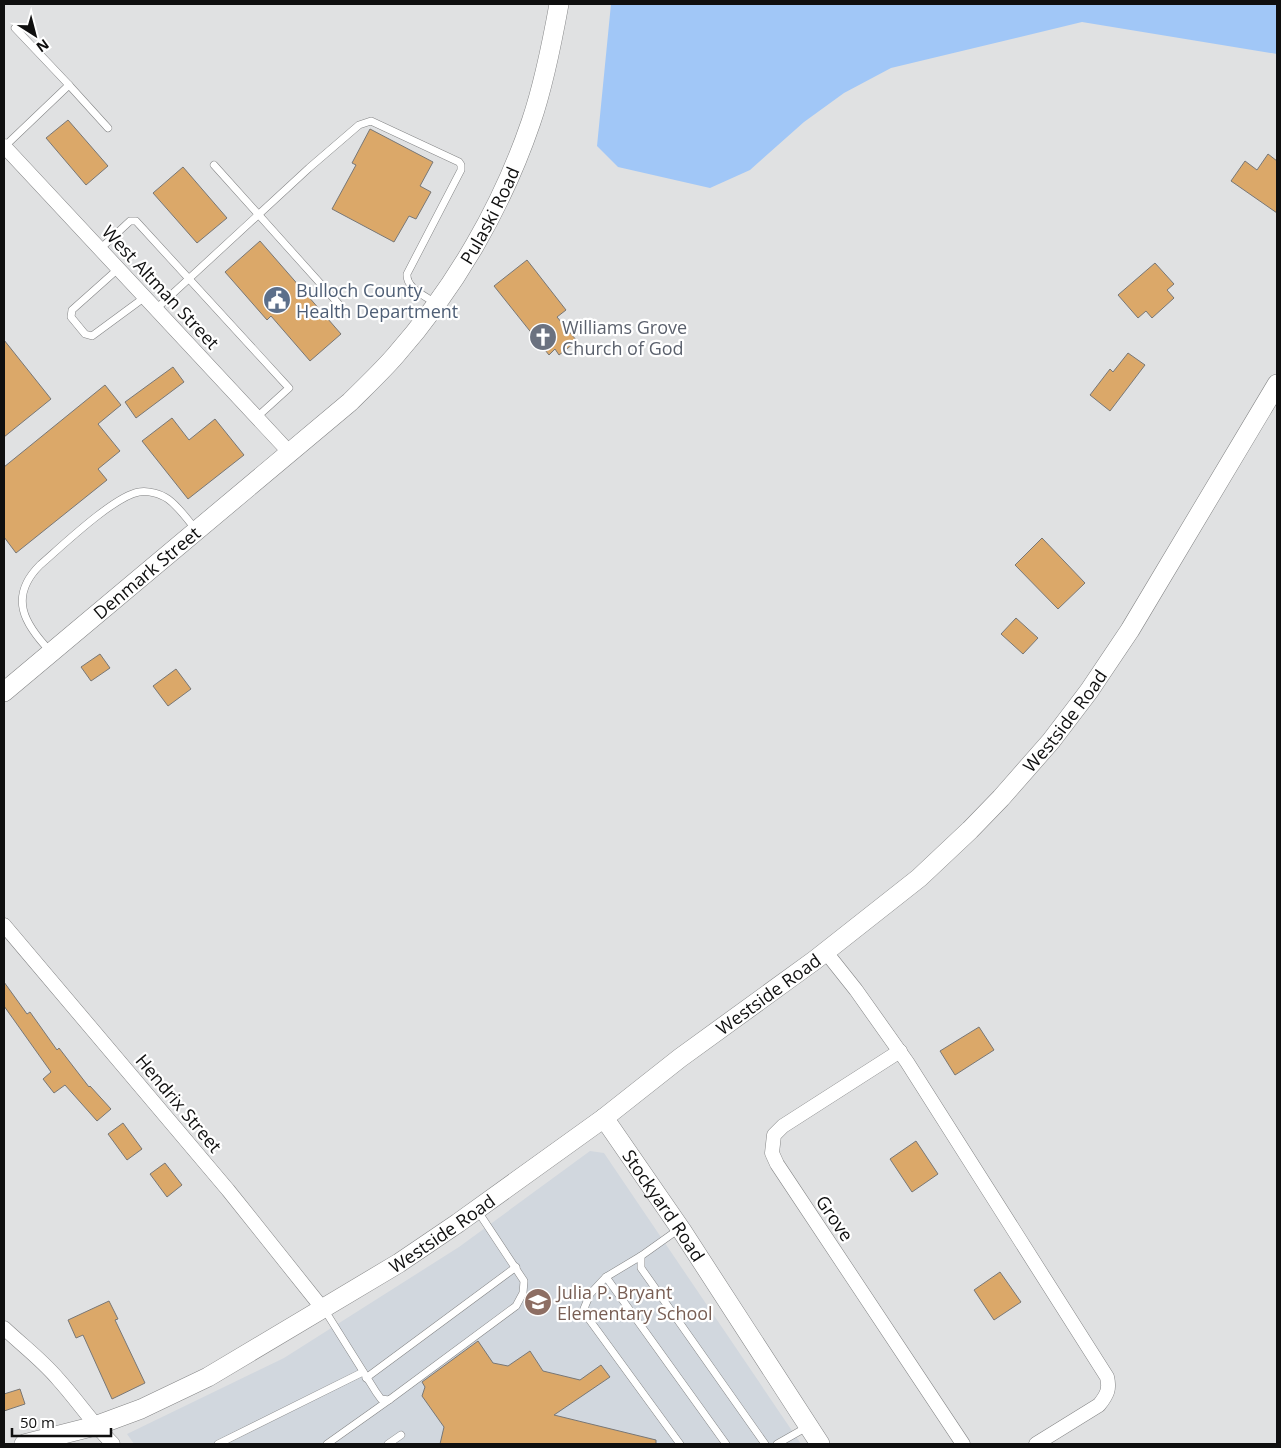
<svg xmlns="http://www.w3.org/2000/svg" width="1281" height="1448" viewBox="0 0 1281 1448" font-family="'Open Sans',sans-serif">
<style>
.built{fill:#d1d7de}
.water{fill:#a1c7f7}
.building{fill:#dba869;stroke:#787776}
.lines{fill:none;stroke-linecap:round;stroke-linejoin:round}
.lane-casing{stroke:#848586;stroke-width:8}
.street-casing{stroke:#848586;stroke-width:15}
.secondary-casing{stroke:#848586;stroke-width:20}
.lane{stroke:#fff;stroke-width:7}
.street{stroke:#fff;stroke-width:14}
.secondary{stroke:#fff;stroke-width:19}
.labels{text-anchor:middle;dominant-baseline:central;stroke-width:4.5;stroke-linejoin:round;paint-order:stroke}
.street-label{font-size:18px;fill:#0f0f0f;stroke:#fff}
.service-label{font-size:18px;fill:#4e5e75;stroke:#fff;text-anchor:start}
.worship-label{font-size:18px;fill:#5b616d;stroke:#fff;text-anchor:start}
.education-label{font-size:18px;fill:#785e54;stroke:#fff;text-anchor:start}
</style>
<rect width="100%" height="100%" fill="#e0e1e2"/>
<polygon class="built" points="590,1151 604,1153 801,1444 134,1444 127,1434 284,1358 459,1247"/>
<polygon class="water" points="611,4 1277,4 1277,54 1082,22 891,68 844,93 804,122 750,170 710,188 618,167 597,146"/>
<g class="building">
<polygon points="68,120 108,166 86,185 46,138"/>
<polygon points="370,129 433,162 420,186 431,192 416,219 409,216 394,242 332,209 356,165 352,163"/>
<polygon points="1268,154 1277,161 1277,213 1231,181 1245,161 1257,170"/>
<polygon points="183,167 227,218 197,243 153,193"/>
<polygon points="260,241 341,334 310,361 271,316 267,320 225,272"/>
<polygon points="527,260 566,310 557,317 577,341 559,355 555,349 549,355 494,286"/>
<polygon points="1155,263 1174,284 1167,290 1174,298 1152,318 1146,311 1138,318 1118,295"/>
<polygon points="4,340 51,399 4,437"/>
<polygon points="1128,353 1145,365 1110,411 1090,395 1110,369 1113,372"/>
<polygon points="173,367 184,382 136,418 125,402"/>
<polygon points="105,385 121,405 98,424 120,451 98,469 107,480 16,553 4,537 4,467"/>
<polygon points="172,418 189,440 215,419 244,455 188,499 142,441"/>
<polygon points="1042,538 1085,583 1058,609 1015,565"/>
<polygon points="1016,618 1038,638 1023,654 1001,634"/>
<polygon points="100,654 110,668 91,681 81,667"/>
<polygon points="176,669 191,689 168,706 153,686"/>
<polygon points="4,982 27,1014 30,1012 57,1050 59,1048 89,1087 90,1086 111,1109 97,1121 65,1085 54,1093 43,1079 51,1072 4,1006"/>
<polygon points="979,1027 994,1050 955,1075 940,1051"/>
<polygon points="123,1123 142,1149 127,1160 108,1134"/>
<polygon points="916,1141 938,1174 912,1192 890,1159"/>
<polygon points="165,1163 182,1185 167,1197 150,1174"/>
<polygon points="1000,1272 1021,1302 994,1320 974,1290"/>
<polygon points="109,1301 118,1319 115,1320 145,1383 112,1399 83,1335 76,1338 68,1320"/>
<polygon points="478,1341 493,1363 508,1366 530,1351 543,1371 580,1380 601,1365 610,1377 554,1415 656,1440 656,1444 440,1444 444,1427 422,1396 425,1387 422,1382"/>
<polygon points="20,1389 25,1404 4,1411 4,1394"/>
</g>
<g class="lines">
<g class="lane-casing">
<g id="lane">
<polyline points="69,85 108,128"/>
<polyline points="4,147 69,85 15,28"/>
<polyline points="214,165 345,311"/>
<polyline points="100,249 130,221 136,221 289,388 257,417"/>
<polyline points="118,269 72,310 71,317 85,334 92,336 145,297"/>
<path d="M156,309L309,168L359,125L371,121L459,162L461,165V170L407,274C406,288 424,295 435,303"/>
<path d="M51,652C24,624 8,597 40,565C61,547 114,496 139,492C147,490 161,494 168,499C179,507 188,520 196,530"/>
<polyline points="679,1229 641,1256 641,1268 765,1444"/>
<polyline points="641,1256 606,1277 590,1294 583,1311 680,1444"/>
<polyline points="606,1277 726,1444"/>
<polyline points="324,1309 376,1392 381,1399 389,1400 516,1306 523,1293 524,1281 477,1210"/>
<polyline points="366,1378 516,1267"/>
<polyline points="218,1444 363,1372"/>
<polyline points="327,1444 389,1400"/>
<polyline points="388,1444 401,1435"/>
<polyline points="777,1444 807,1427"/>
</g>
</g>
<g class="street-casing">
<g id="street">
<polyline points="4,146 290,453"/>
<polyline points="4,925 228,1190 323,1309"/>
<path d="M825,951L856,990L907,1062L1107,1377C1110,1389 1107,1395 1099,1405L1036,1444"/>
<polyline points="900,1051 783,1126 774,1135 772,1153 777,1164 963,1444"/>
<path d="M4,1328C22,1345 42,1360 58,1379C77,1400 93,1424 113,1444"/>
</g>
</g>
<g class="secondary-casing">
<g id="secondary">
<path id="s1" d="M4,692L350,402C365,387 381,372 395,356C455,288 502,207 531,122C544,84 552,43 559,4"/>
<path id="s2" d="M604,1118L682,1231L820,1444"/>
<path id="s3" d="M24,1444L95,1426L141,1409L208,1377L399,1263L458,1223L604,1118L680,1058L815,960L919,878L970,830L1001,798L1051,741L1089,691L1130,630L1277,384"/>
</g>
</g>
<use href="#lane" class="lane"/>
<use href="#street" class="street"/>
<use href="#secondary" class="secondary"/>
</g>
<defs>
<g id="civic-disc" transform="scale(1.4375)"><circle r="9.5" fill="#5c6f8a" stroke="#fff"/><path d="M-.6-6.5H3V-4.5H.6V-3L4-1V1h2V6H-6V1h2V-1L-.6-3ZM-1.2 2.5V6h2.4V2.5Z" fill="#fff"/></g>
<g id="church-disc" transform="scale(1.4375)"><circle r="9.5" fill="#6b7280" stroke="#fff"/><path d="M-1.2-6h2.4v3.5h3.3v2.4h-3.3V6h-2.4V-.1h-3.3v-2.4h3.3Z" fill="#fff"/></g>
<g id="school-disc" transform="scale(1.4375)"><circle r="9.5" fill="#8d6e63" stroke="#fff"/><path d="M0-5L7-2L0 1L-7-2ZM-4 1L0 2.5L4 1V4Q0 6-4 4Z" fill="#fff"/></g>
</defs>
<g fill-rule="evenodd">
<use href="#civic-disc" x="277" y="300"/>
<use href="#church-disc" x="543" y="337"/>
<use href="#school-disc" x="538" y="1302"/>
</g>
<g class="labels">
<g class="street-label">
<text stroke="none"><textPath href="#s1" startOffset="686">Pulaski Road</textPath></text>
<text transform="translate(161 287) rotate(47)">West Altman Street</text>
<text stroke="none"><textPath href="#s1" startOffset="186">Denmark Street</textPath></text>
<text stroke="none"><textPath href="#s3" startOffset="1281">Westside Road</textPath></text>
<text stroke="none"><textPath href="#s3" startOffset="876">Westside Road</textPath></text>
<text transform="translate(179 1103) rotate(50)">Hendrix Street</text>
<text stroke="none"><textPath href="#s2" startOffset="106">Stockyard Road</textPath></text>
<text transform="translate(835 1218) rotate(56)">Grove</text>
<text stroke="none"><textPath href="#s3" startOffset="471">Westside Road</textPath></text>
</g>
<g class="service-label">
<text x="296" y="290">Bulloch County<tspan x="296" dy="21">Health Department</tspan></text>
</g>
<g class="worship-label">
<text x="562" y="327">Williams Grove<tspan x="562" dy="21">Church of God</tspan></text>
</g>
<g class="education-label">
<text x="557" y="1292">Julia P. Bryant<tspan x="557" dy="21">Elementary School</tspan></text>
</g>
</g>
<rect width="1281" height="1448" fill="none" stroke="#0f0f0f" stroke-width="10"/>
<g transform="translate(35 35) rotate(144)" stroke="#ffffff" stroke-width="4" paint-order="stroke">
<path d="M0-4L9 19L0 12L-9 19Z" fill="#0f0f0f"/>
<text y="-8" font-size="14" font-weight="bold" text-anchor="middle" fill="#0f0f0f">N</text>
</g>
<path d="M12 1428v8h99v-8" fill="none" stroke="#0f0f0f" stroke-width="2.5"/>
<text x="20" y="1428" font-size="15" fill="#0f0f0f" stroke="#ffffff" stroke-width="4" paint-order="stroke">50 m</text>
</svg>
